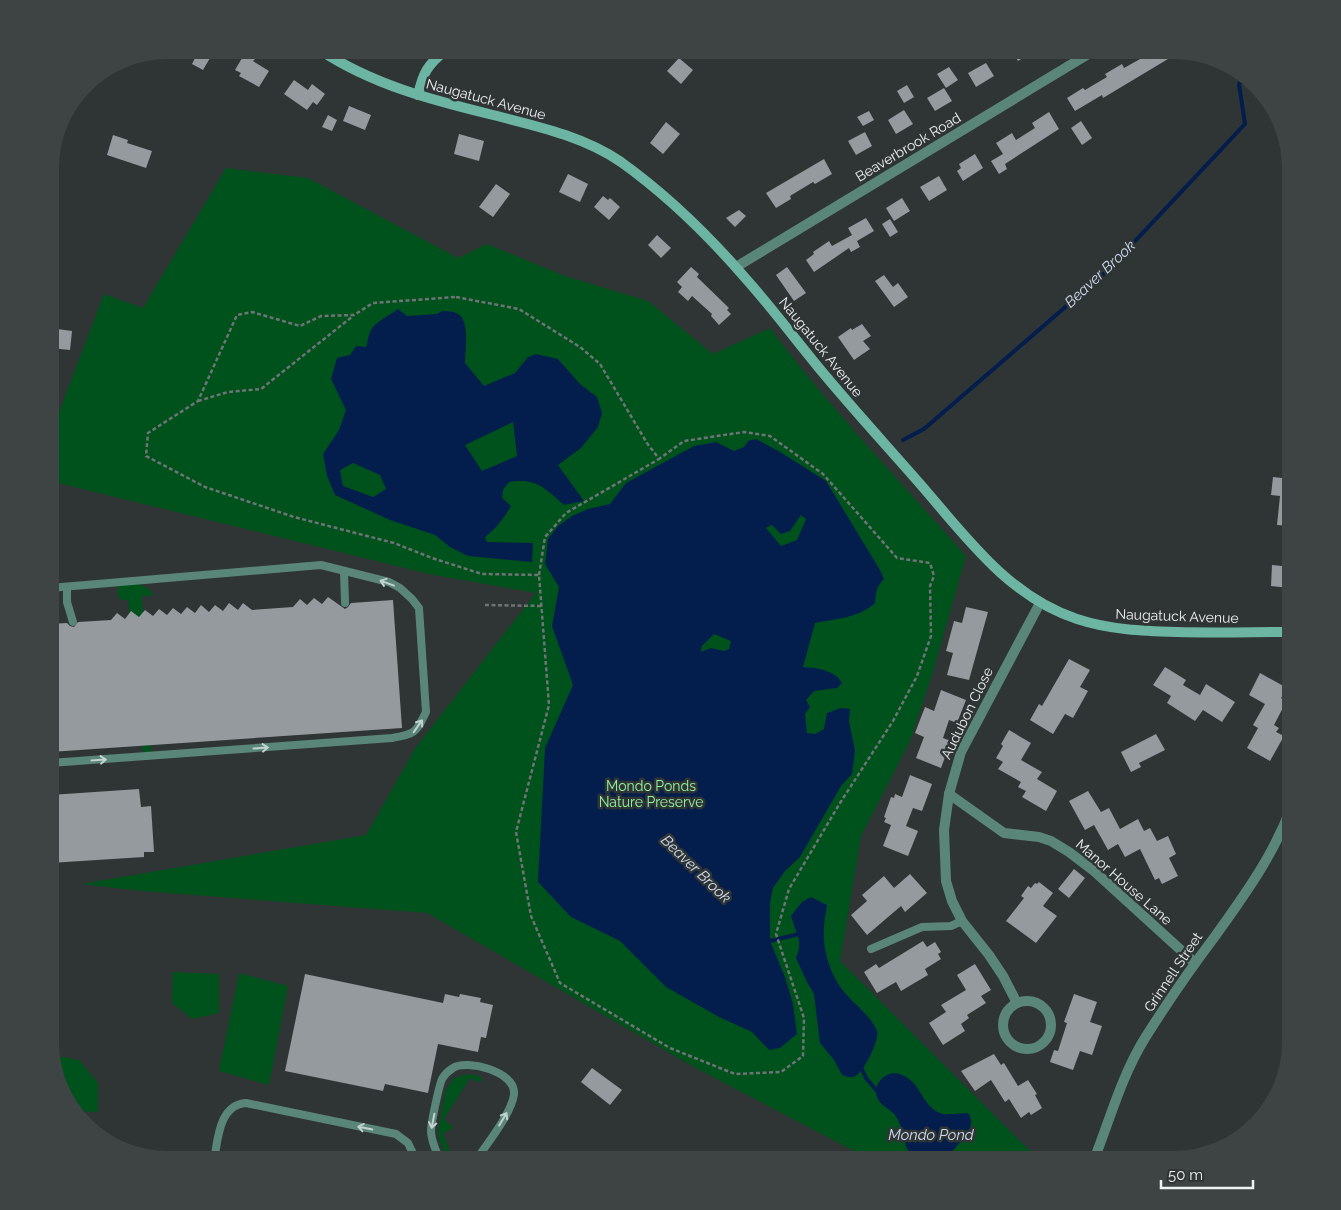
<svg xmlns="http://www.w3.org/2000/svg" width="1341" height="1210" viewBox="0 0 1341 1210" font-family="Raleway,sans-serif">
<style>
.green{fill:#00521c}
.water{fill:#031e4c;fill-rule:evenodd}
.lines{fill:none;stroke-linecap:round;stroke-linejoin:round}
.stream{stroke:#031e4c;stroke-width:4}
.building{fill:#949a9d}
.path{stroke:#6f7475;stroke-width:2.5;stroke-dasharray:4 2.5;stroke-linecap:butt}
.lane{stroke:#5a867a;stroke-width:8}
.street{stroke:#5a867a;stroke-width:10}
.secondary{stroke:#6cb5a2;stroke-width:10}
.oneway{stroke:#c2d2cf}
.labels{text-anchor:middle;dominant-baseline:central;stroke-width:5;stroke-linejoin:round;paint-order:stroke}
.street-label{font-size:14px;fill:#eff2f3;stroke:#2f3435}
.park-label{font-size:14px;fill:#93f4a2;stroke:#2f3435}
.water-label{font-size:15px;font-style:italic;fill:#d2def1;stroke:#2f3435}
</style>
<rect width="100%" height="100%" fill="#2f3435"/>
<g class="green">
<path d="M226,168L308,178L458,258L487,244L565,276L648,301L713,354L770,328C830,408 900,481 966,556L933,672L909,743L861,836L840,961L1039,1160H863L858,1153L694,1067L427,913L142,891L81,884L366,835L416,747L536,593L429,574L50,481V436L104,294L143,308Z"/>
<polygon points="138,583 149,589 153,594 152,596 142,596 152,761 143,754 128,600 121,600 118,595 118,585"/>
<polygon points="173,972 219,974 219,1013 192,1019 172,1003"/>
<polygon points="239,973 288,986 269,1085 219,1071"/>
<polygon points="52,1055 79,1060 98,1083 98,1112 75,1111 59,1087"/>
<polygon points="468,1074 480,1076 482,1080 478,1082 470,1078 444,1119 453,1127 450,1130 443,1133 453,1160 448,1160 439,1140 438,1130 446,1089 454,1078"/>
</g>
<g class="water">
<path d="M398,309L407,316L437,314L442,311C447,311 454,311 458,314C470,320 465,351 465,363L484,386L515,373L528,357L536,354L558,359L580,384L597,397L602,413L598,427L581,448L558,465L584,501L564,505C544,488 537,478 509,482L503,490L502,498L511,506C504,518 496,529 485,537L487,542L533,543L532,562L468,556L450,547L435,535L390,520L335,495L327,476L323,454L339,430L346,410L331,379L337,358L350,355L356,346L366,347C368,342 368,335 371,330C375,322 390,315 398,309ZM513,422L517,456L482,471L465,445ZM353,463L380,475L386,489L373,497L343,486L340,470Z"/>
<path d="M756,439L780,452L826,481L880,570L884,579C876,587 876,593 875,603C859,618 835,619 815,623L803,667C817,668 835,670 842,683L837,688L814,691L806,700L810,707L805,714L807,733L815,734L824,729L827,713L841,708L850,709L849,721L855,751L852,774L841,786L800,857L785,871L773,888L770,902V941L785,977L793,1004L797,1034L780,1048L769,1050L752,1032L719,1017L666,987L620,941L571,917L538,882L545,748L573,685L552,626L559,587L545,564L548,539L558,526L572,516L588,509L610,504L626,483L694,446L716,442L734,451L744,447L748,441ZM801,515L806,519L797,540L781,546L766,528L772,525L781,534L790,531ZM714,634L731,641L729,649L724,651L711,648L701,652L702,646Z"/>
<path d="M811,897L827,905C826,912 824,920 824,928C822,949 831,977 845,993C855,1005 871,1016 877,1031C880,1039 864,1071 857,1075C852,1079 848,1077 842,1075L834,1060L820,1043L814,994L807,982L796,958L799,949V940L791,916L802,902Z"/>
<path d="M892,1073C922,1074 919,1108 943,1114C950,1115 960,1113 968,1113C975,1123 969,1132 962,1140C950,1154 947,1160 928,1160C899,1160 908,1133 895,1115C888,1107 877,1105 876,1092C876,1082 883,1076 892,1073Z"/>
</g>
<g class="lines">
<g class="stream">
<polyline points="903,440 924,429 1106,272 1245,124 1239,84 1244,76"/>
<polyline points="768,939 770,941 799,934 800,936"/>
<polyline points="861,1067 866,1078 878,1092"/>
</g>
</g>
<g class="building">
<polygon points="181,50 211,50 208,56 210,58 203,70 192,64 195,58"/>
<polygon points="1011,50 1035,50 1018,61"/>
<polygon points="1146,50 1169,50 1173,56 1103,98 1102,95 1075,111 1067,98 1083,88 1085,90 1107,77 1105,74 1122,64 1124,68 1149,54"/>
<polygon points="245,53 255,59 253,61 269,71 259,87 239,76 241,73 235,70"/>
<polygon points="679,58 693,70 681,84 667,71"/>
<polygon points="986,63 994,76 976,87 968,73"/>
<polygon points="949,67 958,80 946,88 937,74"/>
<polygon points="294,80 308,90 312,84 325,94 317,105 313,102 307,110 284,94"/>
<polygon points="907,85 914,97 904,103 897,91"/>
<polygon points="944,88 952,101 935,111 927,98"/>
<polygon points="349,106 371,115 365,130 343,121"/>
<polygon points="904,110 913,124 896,134 888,120"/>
<polygon points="869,111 874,120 863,126 857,117"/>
<polygon points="1049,112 1059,129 1005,164 1007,169 999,174 991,161 1003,154 996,143 1012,133 1016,140 1035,128 1032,123"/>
<polygon points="328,115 337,120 332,131 322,127"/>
<polygon points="1081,121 1092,138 1082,145 1071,128"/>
<polygon points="666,122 680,134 663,154 650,143"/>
<polygon points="865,132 872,146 856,155 848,141"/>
<polygon points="459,134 484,141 479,161 454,154"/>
<polygon points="113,135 128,140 127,143 152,151 146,168 107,155"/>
<polygon points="975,154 983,168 963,181 957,171 961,168 959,164"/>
<polygon points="824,159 832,174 815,184 813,182 790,196 791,199 776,208 766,193"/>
<polygon points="568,174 588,184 580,202 559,192"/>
<polygon points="939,176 947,190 929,201 920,187"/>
<polygon points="496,184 510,194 493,217 479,207"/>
<polygon points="603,196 608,200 610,198 620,207 609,220 594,207"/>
<polygon points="902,198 910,211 894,221 886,208"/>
<polygon points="739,210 746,216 735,227 726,218"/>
<polygon points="866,218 874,231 857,241 860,247 851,252 849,248 814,272 806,260 814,254 813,252 829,241 832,246 852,235 848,228"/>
<polygon points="890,219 898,232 890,237 882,224"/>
<polygon points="657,235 671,248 661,258 648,245"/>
<polygon points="691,267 699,274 697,277 729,308 727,310 731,314 719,325 711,316 712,314 692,296 688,301 678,292 682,287 677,282"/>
<polygon points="787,267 806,293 794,301 776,275"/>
<polygon points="884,275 893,287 898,283 908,297 894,307 875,281"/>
<polygon points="862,324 871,336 863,341 870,349 854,360 838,337 851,328 852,330"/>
<polygon points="50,328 72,331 70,350 50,348"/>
<polygon points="1273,477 1291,479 1291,526 1277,525 1280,496 1271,495"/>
<polygon points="1284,545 1291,545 1291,577 1289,588 1271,586 1272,565 1282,566"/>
<polygon points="328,597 345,609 348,607 351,603 393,600 402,728 50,752 50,624 67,623 70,626 74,627 78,622 111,620 117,613 125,619 131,611 139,617 145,610 153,616 159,609 167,615 173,608 181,614 187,607 195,613 201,605 209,612 215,605 223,611 229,603 238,610 243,603 252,610 293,607 300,599 307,605 314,598 322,604"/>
<polygon points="966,607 988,612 969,680 947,675 953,653 946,651 954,621 962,623"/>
<polygon points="1069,659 1090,670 1080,687 1088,691 1073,718 1065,714 1053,734 1030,720 1039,704 1042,706"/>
<polygon points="1165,667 1186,680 1183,685 1200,695 1206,684 1235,702 1222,722 1203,710 1195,721 1167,703 1171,696 1153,685"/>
<polygon points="1260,673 1287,688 1281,698 1286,702 1274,725 1279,728 1276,732 1284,736 1270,761 1247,748 1258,728 1253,725 1265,704 1249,695"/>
<polygon points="941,690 966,700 957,723 949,720 943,738 951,741 941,768 916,758 924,737 915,733 925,707 934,711"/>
<polygon points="1009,730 1031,743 1021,760 1042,772 1037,779 1057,791 1046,811 1022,797 1026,791 1018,787 1021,782 998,769 1003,762 996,758 1003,746 1001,744"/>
<polygon points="1156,734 1165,750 1139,763 1141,767 1131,772 1121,752"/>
<polygon points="910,775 932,784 922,811 913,808 906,826 918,831 908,856 883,846 891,825 884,822 886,818 884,817 891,797 894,798 895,794 902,797"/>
<polygon points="139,789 141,807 151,806 154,852 144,852 144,857 50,863 50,795"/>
<polygon points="1088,791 1101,812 1109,808 1120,829 1138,819 1144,831 1150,828 1157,841 1168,836 1176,854 1169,858 1178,876 1162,884 1159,878 1155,880 1140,849 1125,857 1118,844 1108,850 1094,825 1085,830 1069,801"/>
<polygon points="1074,869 1085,878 1069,898 1058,889"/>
<polygon points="910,874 927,893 905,912 901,906 867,935 851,915 867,901 862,895 884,876 894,888"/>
<polygon points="1039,882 1053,893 1043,906 1057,916 1036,943 1006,921 1024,898 1021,896 1028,886 1031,888 1035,883 1037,884"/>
<polygon points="923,941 927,947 935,942 941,952 938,954 941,959 925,969 928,975 901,991 896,982 877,993 864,972 876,964 879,968"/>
<polygon points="975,964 991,990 981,996 986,1003 967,1015 969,1018 961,1024 965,1031 943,1045 929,1023 946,1012 941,1005 966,990 957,975"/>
<polygon points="305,974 443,1003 445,994 459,997 460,994 481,998 480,1002 493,1005 486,1038 481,1037 478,1052 438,1044 428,1093 385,1084 383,1091 285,1071"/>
<polygon points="1074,994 1097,1002 1090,1022 1102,1026 1092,1055 1080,1051 1073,1070 1050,1062 1054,1050 1058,1051 1067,1023 1064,1022"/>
<polygon points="994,1054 1001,1065 1004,1063 1018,1086 1028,1080 1037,1094 1035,1095 1042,1108 1031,1115 1029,1112 1021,1118 1009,1099 1005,1102 991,1080 975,1091 961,1071"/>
<polygon points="592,1068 622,1090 610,1105 581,1082"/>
</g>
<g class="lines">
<g class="path">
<polygon points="456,297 519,309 580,347 600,364 647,443 659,459 684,441 744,432 770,436 823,474 897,558 930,563 934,576 930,586 931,636 917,676 893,721 840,803 789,889 776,934 804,1018 803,1056 781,1072 735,1074 670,1048 560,983 531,916 516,832 549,705 539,575 482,574 432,558 394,543 294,517 205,487 146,456 148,433 198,401 237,315 252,312 300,326 321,316 354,315 373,303"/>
<polyline points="198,401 228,392 261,389 353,316"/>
<polyline points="539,575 545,537 566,513 659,459"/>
<polyline points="485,605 542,606"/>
</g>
<g class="lane">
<polyline points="344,571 345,603"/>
<polyline points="67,587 67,602 73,622"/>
<path d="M50,763L392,738C415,734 416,733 426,712L419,608L412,599L400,588L389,582L321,565L50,588"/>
<polyline points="871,949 922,927 951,926 962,921"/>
<path d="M214,1160C218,1139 219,1105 246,1103L396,1134L408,1143L416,1160"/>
<path d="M440,1160C436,1151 431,1141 431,1131C431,1123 439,1086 442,1079C445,1074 448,1071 453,1068C466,1059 516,1071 514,1094C512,1113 487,1144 476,1160"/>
</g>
<g class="street">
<polyline points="736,267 1095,50"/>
<polyline points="949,794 1004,833 1039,837 1051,841 1069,852 1094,871 1195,963"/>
<circle cx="1027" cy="1025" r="24"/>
<polyline points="1017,1003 1003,976 989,955 962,921 952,901 946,881 944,830 949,794 961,752 1040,603"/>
<path d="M1094,1160C1110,1119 1122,1075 1145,1038C1167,1003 1191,968 1216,935C1245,894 1273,856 1291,808"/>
</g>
<g class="secondary">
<path d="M320,50C373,85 432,100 493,115C536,126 583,136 621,162C667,195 710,237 747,280C772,308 795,339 819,368C852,408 887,446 921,485C966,537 1009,597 1077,619C1110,630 1144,631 1177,632C1215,633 1253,632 1291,632"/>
<path d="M418,95C423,73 427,65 446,50"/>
</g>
</g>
<defs><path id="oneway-shaft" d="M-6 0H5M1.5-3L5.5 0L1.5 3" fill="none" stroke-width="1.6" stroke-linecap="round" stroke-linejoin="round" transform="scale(1.25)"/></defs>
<g class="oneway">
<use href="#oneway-shaft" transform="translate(387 583) rotate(-160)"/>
<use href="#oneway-shaft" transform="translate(418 726) rotate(-55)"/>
<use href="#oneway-shaft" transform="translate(261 748) rotate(-4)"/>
<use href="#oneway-shaft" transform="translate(99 760) rotate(-4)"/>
<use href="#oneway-shaft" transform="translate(503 1119) rotate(-59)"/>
<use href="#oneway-shaft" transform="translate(433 1121) rotate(101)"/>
<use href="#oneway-shaft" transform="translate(365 1128) rotate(-169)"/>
</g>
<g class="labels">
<g class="street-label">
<text transform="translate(486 99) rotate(15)">Naugatuck Avenue</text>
<text transform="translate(908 147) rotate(-31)">Beaverbrook Road</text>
<text transform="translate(821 347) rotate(51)">Naugatuck Avenue</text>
<text transform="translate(1177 616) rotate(2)">Naugatuck Avenue</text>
<text transform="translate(967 713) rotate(-64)">Audubon Close</text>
<text transform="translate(1124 882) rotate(41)">Manor House Lane</text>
<text transform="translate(1173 972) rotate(-56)">Grinnell Street</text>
</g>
<g class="park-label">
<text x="651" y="786">Mondo Ponds<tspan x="651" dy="16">Nature Preserve</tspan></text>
</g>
<g class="water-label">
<text transform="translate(1100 274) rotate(-43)">Beaver Brook</text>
<text transform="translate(696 869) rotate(44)">Beaver Brook</text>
<text x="931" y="1135">Mondo Pond</text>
</g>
</g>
<path d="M0 0H1341V1210H0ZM168 59H1173A109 109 0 0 1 1282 168V1042A109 109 0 0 1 1173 1151H168A109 109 0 0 1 59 1042V168A109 109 0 0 1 168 59Z" fill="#3e4344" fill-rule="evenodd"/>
<path d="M1161 1180v8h92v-8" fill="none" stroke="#eff2f3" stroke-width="2.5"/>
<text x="1168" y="1180" font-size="15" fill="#eff2f3" stroke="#2f3435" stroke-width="4" paint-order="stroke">50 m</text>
</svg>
